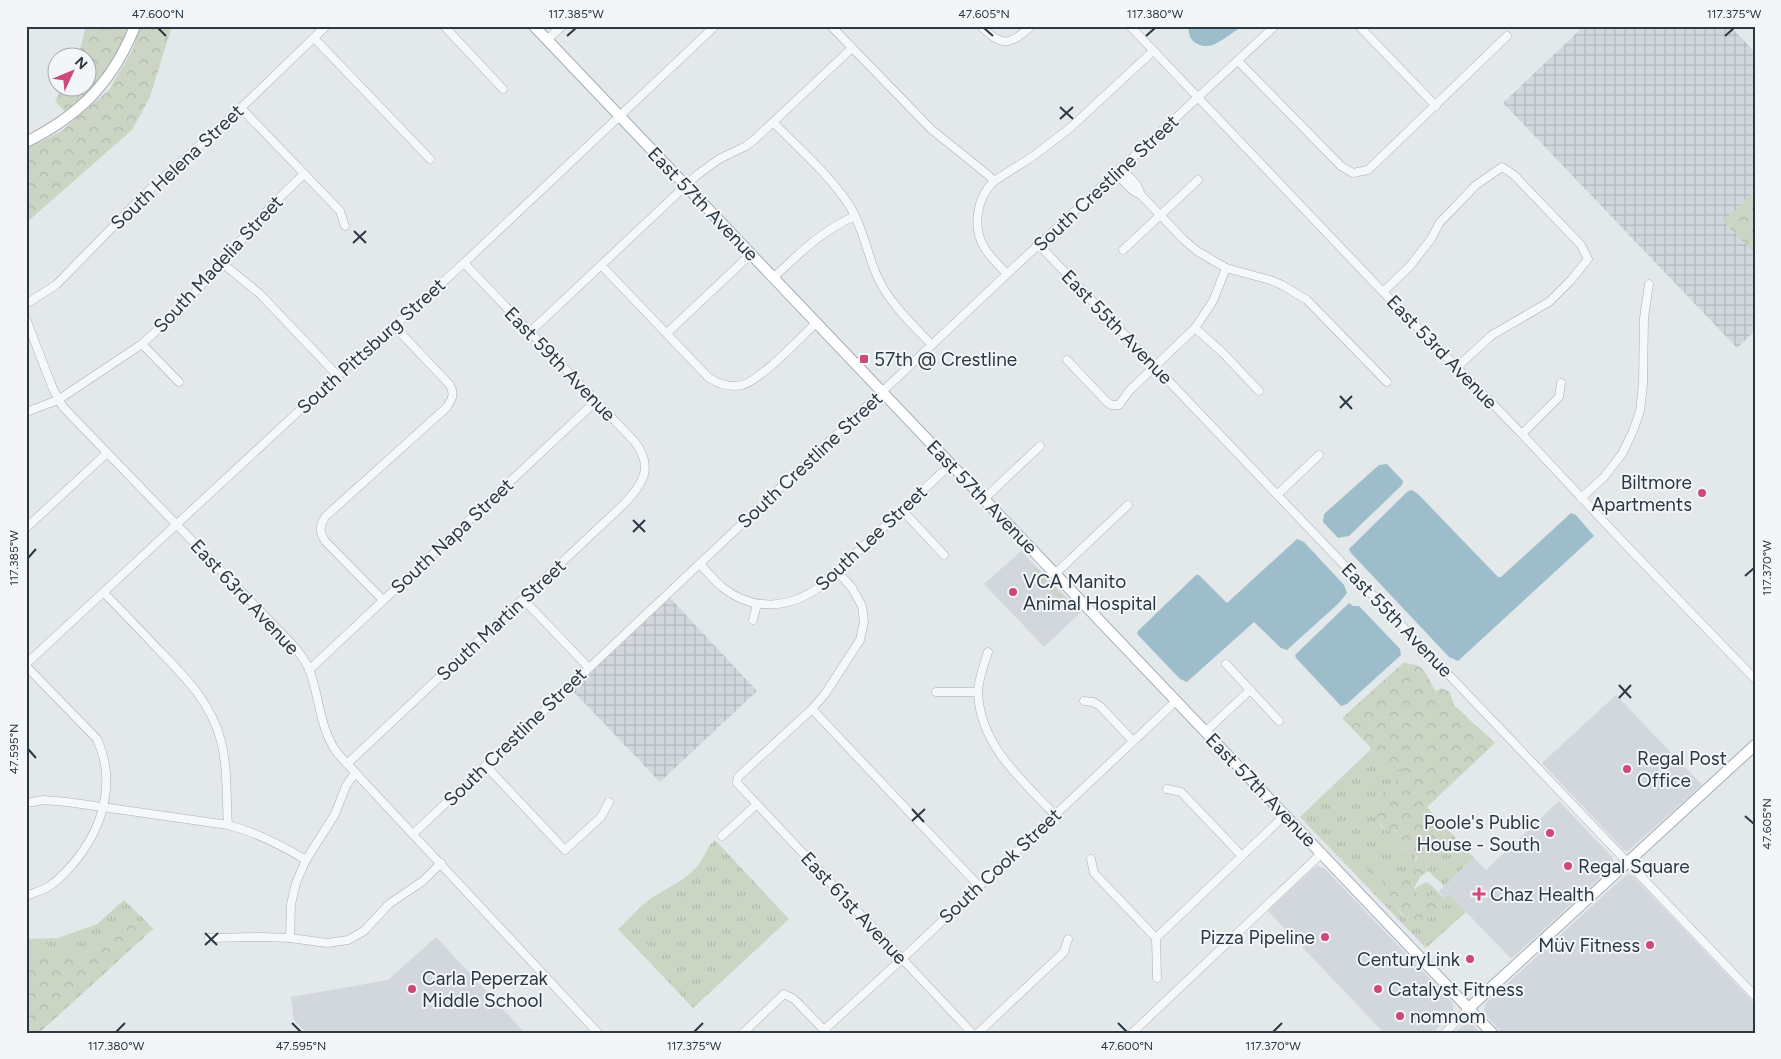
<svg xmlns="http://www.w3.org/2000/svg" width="1781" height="1059" viewBox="0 0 1781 1059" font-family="Figtree,sans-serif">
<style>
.built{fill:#d1d7dd}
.industrial{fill:url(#industrial-grid)}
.grass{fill:url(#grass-tufts)}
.forest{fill:url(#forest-crowns)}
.water{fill:#9ebdca}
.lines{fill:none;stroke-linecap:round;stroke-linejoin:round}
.minor-casing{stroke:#a8b0b5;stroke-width:9}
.major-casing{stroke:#a2aeb7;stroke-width:12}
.minor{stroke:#f6f7f9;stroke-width:8}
.major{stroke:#fff;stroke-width:10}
.ticks{fill:none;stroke:#2a3843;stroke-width:2}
.poi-dot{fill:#cf4978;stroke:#f3f6f8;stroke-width:2}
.labels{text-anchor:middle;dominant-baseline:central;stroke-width:4;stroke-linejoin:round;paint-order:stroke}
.street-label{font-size:19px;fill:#2a3843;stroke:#f3f6f8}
.poi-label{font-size:19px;fill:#2a3843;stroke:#f3f6f8;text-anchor:start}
.neatline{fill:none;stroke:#2a3843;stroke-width:2}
.ticks-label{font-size:12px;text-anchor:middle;fill:#2a3843}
</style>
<defs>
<pattern id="industrial-grid" width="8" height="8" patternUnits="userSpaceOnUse" patternTransform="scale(1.25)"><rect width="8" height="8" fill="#d1d7dd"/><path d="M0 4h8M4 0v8" fill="none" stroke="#b4b9bf"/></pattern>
<pattern id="grass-tufts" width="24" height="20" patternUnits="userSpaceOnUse" patternTransform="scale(1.25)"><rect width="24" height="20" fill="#ccd5c4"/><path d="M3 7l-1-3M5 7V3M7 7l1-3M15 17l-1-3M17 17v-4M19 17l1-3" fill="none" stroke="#afb8aa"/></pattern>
<pattern id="forest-crowns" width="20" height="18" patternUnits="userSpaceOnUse" patternTransform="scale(1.25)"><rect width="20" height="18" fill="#ccd5c4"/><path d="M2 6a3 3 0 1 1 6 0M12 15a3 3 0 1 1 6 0" fill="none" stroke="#afb8aa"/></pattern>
</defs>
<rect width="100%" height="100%" fill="#e3e8eb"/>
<g class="built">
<polygon points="1021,551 1081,612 1044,647 984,584"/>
<polygon points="1616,695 1702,785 1628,851 1624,850 1542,763"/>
<polygon points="1559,801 1612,857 1614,863 1612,867 1511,959 1452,897 1445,899 1439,891 1474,858 1486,870"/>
<polygon points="1318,866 1325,869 1452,1002 1453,1005 1453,1012 1433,1033 1384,1033 1268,911 1315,867"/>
<polygon points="1627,874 1632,875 1755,1004 1755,1033 1502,1033 1487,1017 1484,1009 1486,1003"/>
<polygon points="436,937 525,1033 306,1033 294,1020 291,997 388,980"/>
<polygon points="1468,1023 1474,1026 1480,1033 1454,1033 1461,1026"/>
</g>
<g class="industrial">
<polygon points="1584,26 1730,26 1755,52 1755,191 1724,221 1755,254 1755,331 1737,348 1503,103"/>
<polygon points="670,598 757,691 660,782 572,690"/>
</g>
<g class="grass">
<polygon points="1035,567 1067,601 1064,604 1031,572"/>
<path d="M1369,751L1382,765L1402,768L1405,771L1403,778L1390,783L1372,803L1380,825L1385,830L1398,831L1402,852L1410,847L1415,850C1418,866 1410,868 1399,877H1390L1383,869L1373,875L1382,878C1386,892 1396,903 1402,916L1439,909L1445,904L1419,896L1415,888L1426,882L1431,885L1445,899L1448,896L1452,897L1466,912L1426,948L1300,817Z"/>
<path d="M715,840L789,919L693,1008L618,929C629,920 638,908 650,899C665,889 682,882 695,869C704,860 706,847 715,840Z"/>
<polygon points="1454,840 1459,845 1462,845 1474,858 1444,886 1428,871 1426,859 1448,841"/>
<polygon points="124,900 145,920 123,927 100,947 82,953 26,953 26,939 58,938 97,924"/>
</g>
<g class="forest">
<path d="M86,26H129C117,62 95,90 66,113L55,101L62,88H88V58L78,57Z"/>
<polygon points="140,26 172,26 150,97 132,130 26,223 26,149 60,132 109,90 133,49"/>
<polygon points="1755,191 1755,254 1723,221"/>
<path d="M1404,662C1409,665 1412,664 1416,665C1427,669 1430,684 1436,691L1441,688L1450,692L1454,706C1461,710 1464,715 1470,720C1479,729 1486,733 1495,743L1427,807L1462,845H1459L1454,840L1449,841L1451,846L1438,860L1429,857L1426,859L1428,871L1420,877L1414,888L1419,896L1425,898L1434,894L1442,897L1445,904L1430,918L1417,922L1406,920L1386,890L1382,878L1373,875L1367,869L1372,864L1383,869L1390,877H1399L1412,866L1417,859L1415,850L1410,847L1401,852L1397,849L1396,841L1399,835L1398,831L1385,830L1375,816L1372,803L1390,783L1402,778L1404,771L1402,769C1386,774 1379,760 1369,751L1371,748L1342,718Z"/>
<polygon points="145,920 153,929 39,1033 26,1033 26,953 82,953 100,947 123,927"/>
</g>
<g class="water">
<path d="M1189,26H1242C1234,32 1224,39 1215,44C1202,50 1186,42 1189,26Z"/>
<polygon points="1387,464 1403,481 1402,485 1349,536 1338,538 1323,522 1324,514 1379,465"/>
<polygon points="1412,490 1418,494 1498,577 1501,577 1571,513 1576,515 1594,536 1458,661 1449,657 1351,553 1349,549 1408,491"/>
<polygon points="1297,539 1304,542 1344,585 1347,593 1339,603 1287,650 1281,648 1254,622 1187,682 1180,679 1138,635 1137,632 1139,630 1196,575 1199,575 1227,603"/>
<polygon points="1349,603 1353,606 1359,606 1363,610 1400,649 1401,655 1347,704 1341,706 1296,658 1295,655"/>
</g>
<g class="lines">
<g class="minor-casing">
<g id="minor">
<polyline points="444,26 503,89"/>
<path d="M831,26L931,129L988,175L994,181C977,197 972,227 984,247C990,257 999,266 1007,274"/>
<path d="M981,26C1001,47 1010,46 1031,26"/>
<polyline points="1130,26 1383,292 1522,434 1622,541 1755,679"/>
<polyline points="1359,26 1436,106"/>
<polyline points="314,38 430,159"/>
<polyline points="547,40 562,26"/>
<polyline points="1238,61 1341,166 1353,173 1368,170 1507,36"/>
<polyline points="241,108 340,211 345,226"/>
<path d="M774,123C799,149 829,174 849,205C863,227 867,253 877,276C889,303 912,324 932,345"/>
<polyline points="1121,168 1137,185 1141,195 1184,240 1197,251 1226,268 1270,280 1282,285 1307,300 1387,382"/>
<polyline points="1115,173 1132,190 1141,195"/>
<polyline points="994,181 1032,157 1070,128 1153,51"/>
<polyline points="1039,245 1755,996"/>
<polyline points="1123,250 1198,180"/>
<polyline points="222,263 260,294 338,376"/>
<path d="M601,265L709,378C719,384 730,388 742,385C760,381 801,337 816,323"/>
<path d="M773,278C800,253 821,231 855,216"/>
<polyline points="1383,292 1410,266 1431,239 1440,222 1452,210 1476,185 1502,167 1514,175 1581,245 1588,259 1571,280 1549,302 1492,335 1456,368"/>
<polyline points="26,304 56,285 144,195 241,108 326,26"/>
<path d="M26,319L53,389L63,407L291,643C298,651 305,660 309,669C320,697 319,729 338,754L598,1033"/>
<polyline points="1195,328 1222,352 1259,391"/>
<polyline points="530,332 697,175 719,159 746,146 755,139 852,48"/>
<polyline points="667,333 751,254"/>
<polyline points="142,344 179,382"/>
<polyline points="1067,360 1107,402 1111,405 1119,405 1129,391 1195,328 1213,301 1226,268"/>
<polyline points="26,412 58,400 142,344 180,309 275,202 304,174"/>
<polyline points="1522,434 1559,397 1561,383"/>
<polyline points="1277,495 1319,455"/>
<polyline points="1581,498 1604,477 1622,454 1633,431 1640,411 1643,384 1644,318 1649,284"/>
<polyline points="984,499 1040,446"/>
<polyline points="902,510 944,555"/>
<polyline points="26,528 107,453"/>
<path d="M700,564C707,572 714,580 722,587C753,612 791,609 822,585L951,464"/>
<polyline points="837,571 852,588 862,606 864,622 860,640 825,694 812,709 738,777 737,783 972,1033"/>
<polyline points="1055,574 1128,505"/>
<path d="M104,593C122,611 139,629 157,648C184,676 211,702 221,741C228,768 226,798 228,825"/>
<polyline points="523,599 589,668"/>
<path d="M383,600L325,541C319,531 319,526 326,516L446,408C452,400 455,394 450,385L394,326"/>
<polyline points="753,620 757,604"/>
<path d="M988,652C984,665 978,680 978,693C980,745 1022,780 1055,815"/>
<polyline points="26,664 301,409 464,263 715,26"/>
<polyline points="1226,664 1279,721"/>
<path d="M26,666L97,739C117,783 103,828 73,864C65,873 58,881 48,887C41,891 33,893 26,896"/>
<polyline points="309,670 596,401"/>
<polyline points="936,692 978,692"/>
<polyline points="1084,701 1093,702 1100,706 1133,741"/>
<polyline points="812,709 979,886"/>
<polyline points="1205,732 1250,690"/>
<path d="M347,764L624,504C643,484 654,467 635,442L464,263"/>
<polyline points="486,766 565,850 601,817 609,802"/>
<polyline points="1167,789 1181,792 1242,856"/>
<path d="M26,803L44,800L67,802L228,825C256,832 281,845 306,860"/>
<polyline points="413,834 1007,274 1275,26"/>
<polyline points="722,836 756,805"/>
<polyline points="1091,859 1094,873 1156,938"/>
<polyline points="209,938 262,937 290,938 327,943 348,940 364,931 389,904 423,881 441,863"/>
<polyline points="290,938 291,904 296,883 306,860 335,814 346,786 355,773"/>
<polyline points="1157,978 1156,938 1285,815"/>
<polyline points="824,1030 902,959 1176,701"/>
<polyline points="743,1033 784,994 794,999 827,1033"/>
<polyline points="978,1033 1064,952 1068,939"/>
<polyline points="1132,1033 1322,853"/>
<polyline points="1445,1033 1469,1008"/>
</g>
</g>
<g class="major-casing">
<g id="major">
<polyline points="534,26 1492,1033"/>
<path d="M26,142C79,116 113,82 135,26"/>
<polyline points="1469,1008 1755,745"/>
</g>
</g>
<use href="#minor" class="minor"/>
<use href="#major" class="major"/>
</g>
<path class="ticks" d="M158,28L166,36M984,28L993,36M567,36L576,28M1146,36L1155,28M1725,36L1734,28M1060,107L1073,119M1060,119L1073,107M354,231L366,243M353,243L366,231M1340,396L1352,409M1340,408L1352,396M633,520L645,532M633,532L645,520M28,558L36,549M1745,576L1754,568M1619,685L1631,698M1619,698L1631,685M28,749L36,758M912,809L924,822M1745,816L1754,824M912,821L925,809M205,933L217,945M205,945L218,933M292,1023L301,1032M1118,1023L1127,1032M116,1032L125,1023M694,1032L703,1023M1273,1032L1282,1023"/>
<g class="poi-dot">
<rect x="859" y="354" width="10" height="10" rx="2.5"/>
<circle cx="1702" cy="493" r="5"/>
<circle cx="1013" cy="592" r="5"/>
<circle cx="1627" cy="769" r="5"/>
<circle cx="1550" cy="833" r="5"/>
<circle cx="1568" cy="866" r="5"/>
<path d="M1476.5 886.5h5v5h5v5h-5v5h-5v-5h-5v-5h5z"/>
<circle cx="1325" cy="937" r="5"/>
<circle cx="1650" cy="945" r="5"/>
<circle cx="1470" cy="959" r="5"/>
<circle cx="412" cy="989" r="5"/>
<circle cx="1378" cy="989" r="5"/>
<circle cx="1400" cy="1016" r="5"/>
</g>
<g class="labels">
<g class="street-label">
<text transform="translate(177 167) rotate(-43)">South Helena Street</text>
<text transform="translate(1106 183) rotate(-43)">South Crestline Street</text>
<text transform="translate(703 204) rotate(46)">East 57th Avenue</text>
<text transform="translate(218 264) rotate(-47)">South Madelia Street</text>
<text transform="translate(1117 327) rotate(46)">East 55th Avenue</text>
<text transform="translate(371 346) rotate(-42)">South Pittsburg Street</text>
<text transform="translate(1442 352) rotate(46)">East 53rd Avenue</text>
<text transform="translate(560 364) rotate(46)">East 59th Avenue</text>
<text transform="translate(810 460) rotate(-43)">South Crestline Street</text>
<text transform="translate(982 497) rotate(46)">East 57th Avenue</text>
<text transform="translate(452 536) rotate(-43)">South Napa Street</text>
<text transform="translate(871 538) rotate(-43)">South Lee Street</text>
<text transform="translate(245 597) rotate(47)">East 63rd Avenue</text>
<text transform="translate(501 620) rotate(-43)">South Martin Street</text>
<text transform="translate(1397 620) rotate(46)">East 55th Avenue</text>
<text transform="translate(515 737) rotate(-44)">South Crestline Street</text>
<text transform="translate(1261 790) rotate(46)">East 57th Avenue</text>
<text transform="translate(1000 866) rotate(-43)">South Cook Street</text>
<text transform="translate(854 908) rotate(47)">East 61st Avenue</text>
</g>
<g class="poi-label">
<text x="874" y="359">57th @ Crestline</text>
<text x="1692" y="482" text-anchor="end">Biltmore<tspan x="1692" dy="22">Apartments</tspan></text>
<text x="1023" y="581">VCA Manito<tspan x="1023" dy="22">Animal Hospital</tspan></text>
<text x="1637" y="758">Regal Post<tspan x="1637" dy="22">Office</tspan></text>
<text x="1540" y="822" text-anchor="end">Poole's Public<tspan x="1540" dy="22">House - South</tspan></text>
<text x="1578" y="866">Regal Square</text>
<text x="1490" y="894">Chaz Health</text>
<text x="1315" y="937" text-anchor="end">Pizza Pipeline</text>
<text x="1640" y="945" text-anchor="end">Müv Fitness</text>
<text x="1460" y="959" text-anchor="end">CenturyLink</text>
<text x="422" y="978">Carla Peperzak<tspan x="422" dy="22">Middle School</tspan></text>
<text x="1388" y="989">Catalyst Fitness</text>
<text x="1410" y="1016">nomnom</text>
</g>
</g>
<rect width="1781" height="1059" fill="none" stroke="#f3f6f8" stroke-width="55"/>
<g transform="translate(72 72) rotate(46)"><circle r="24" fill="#f3f6f8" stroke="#a3aab0"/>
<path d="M0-4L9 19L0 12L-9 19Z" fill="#cf4978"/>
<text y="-8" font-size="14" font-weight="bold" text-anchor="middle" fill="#2a3843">N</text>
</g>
<rect x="28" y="28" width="1726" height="1004" class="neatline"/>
<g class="ticks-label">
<text x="158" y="18">47.600°N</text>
<text x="576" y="18">117.385°W</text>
<text x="984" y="18">47.605°N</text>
<text x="1155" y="18">117.380°W</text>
<text x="1734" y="18">117.375°W</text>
<text transform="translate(14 558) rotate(-90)" y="4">117.385°W</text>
<text transform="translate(1767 568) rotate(-90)" y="4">117.370°W</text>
<text transform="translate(14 749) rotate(-90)" y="4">47.595°N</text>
<text transform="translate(1767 824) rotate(-90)" y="4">47.605°N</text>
<text x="116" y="1050">117.380°W</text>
<text x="301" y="1050">47.595°N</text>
<text x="694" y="1050">117.375°W</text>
<text x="1127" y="1050">47.600°N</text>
<text x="1273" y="1050">117.370°W</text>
</g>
</svg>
